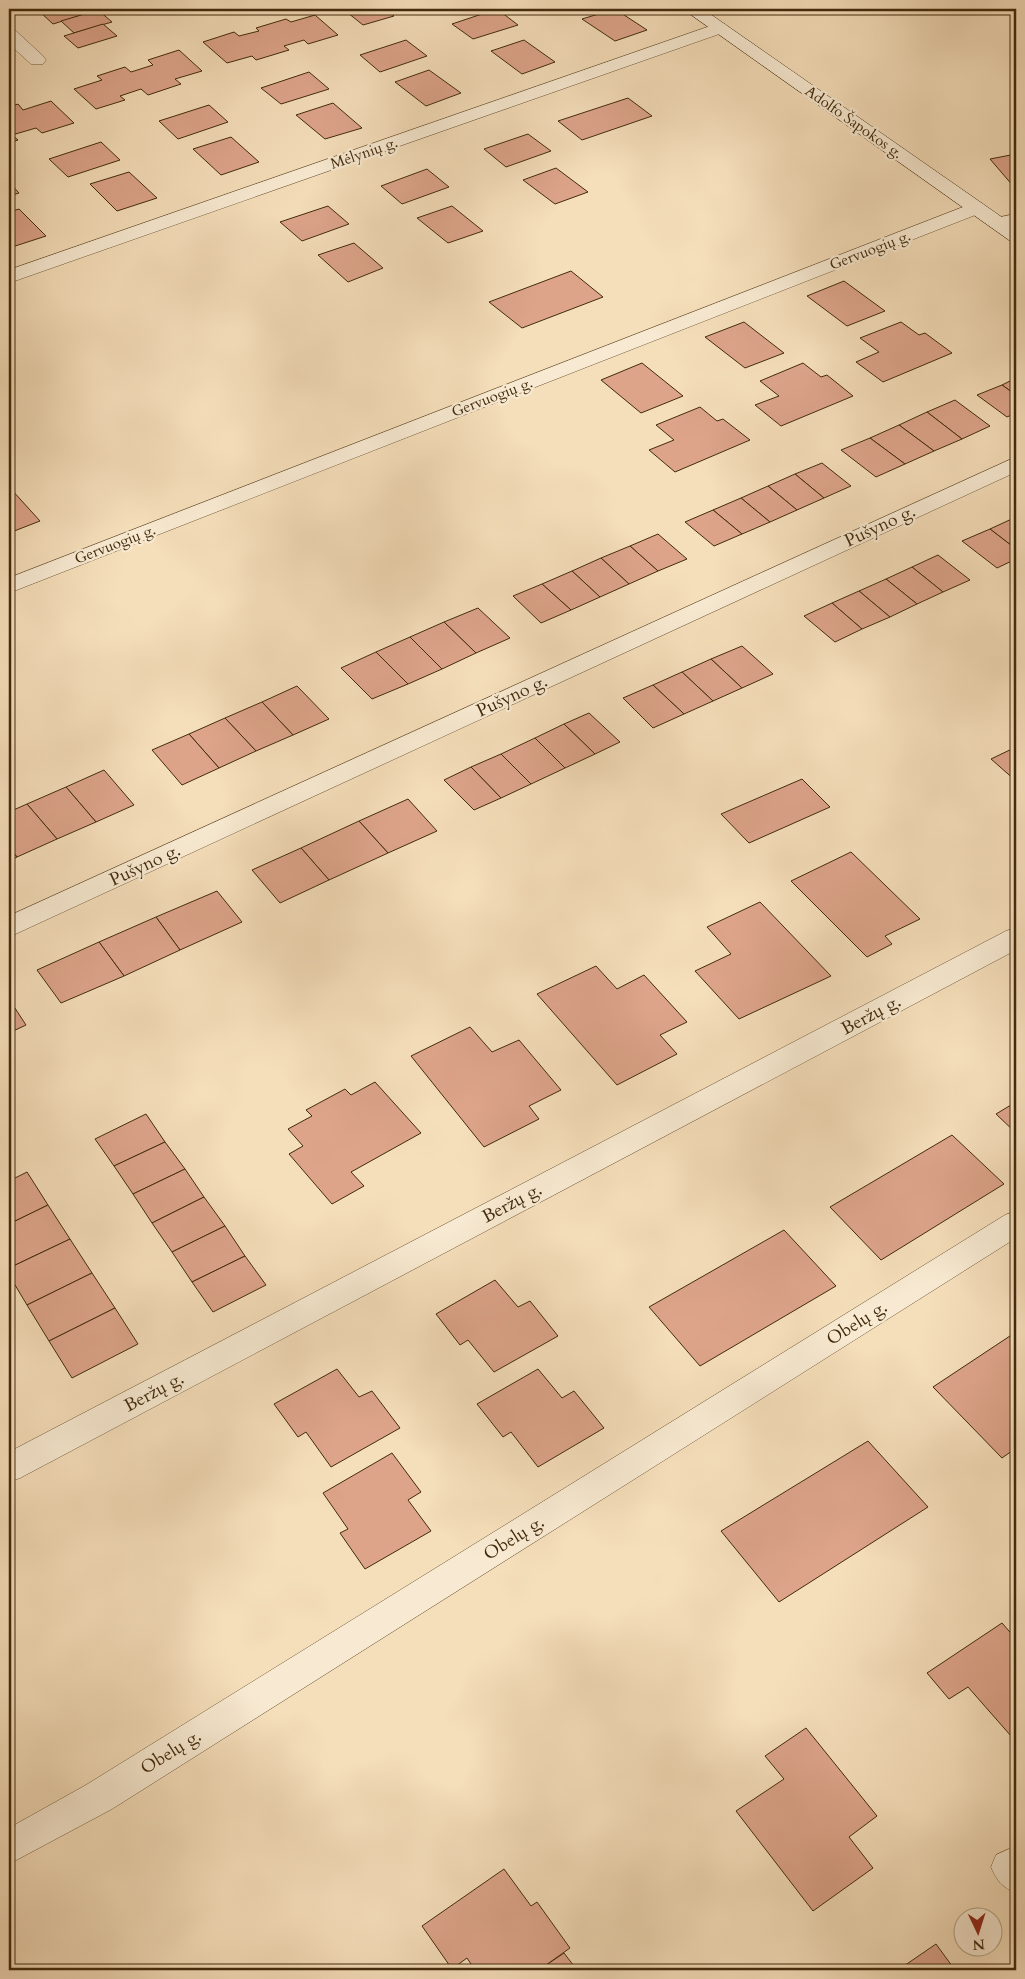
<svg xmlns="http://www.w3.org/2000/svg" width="1025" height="1979" viewBox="0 0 1025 1979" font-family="Cardo,serif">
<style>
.building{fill:#dda48a;stroke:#422b0d}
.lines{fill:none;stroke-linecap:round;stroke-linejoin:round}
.street-casing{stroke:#6f5838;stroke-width:1}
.secondary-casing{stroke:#422b0d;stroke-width:1}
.street{fill:#f8ead2;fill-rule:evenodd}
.secondary{fill:#f8ead2;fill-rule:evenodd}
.labels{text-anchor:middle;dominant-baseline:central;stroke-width:4.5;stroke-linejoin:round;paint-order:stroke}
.far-street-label{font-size:15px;fill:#422b0d;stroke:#f8ead2}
.street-label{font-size:18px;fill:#422b0d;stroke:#f8ead2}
</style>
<rect width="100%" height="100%" fill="#f5deba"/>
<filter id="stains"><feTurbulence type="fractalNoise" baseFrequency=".004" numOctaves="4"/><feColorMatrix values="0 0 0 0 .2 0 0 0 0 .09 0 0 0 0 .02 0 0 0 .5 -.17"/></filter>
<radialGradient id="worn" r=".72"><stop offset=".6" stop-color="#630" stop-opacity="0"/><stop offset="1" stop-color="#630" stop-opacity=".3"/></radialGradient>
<g class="building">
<polygon points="52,9 88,9 92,12 53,24 40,12"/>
<polygon points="343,9 377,9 383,14 389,12 394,16 363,25"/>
<polygon points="497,9 518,25 473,39 452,24"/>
<polygon points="615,9 647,30 615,41 582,19"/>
<polygon points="98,10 112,22 74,33 61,21"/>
<polygon points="315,15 338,35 308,44 304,40 284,46 289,50 256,60 252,56 227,63 203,42 234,32 239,36 259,31 256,28 286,19 291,22"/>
<polygon points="103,24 117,36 78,48 64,36"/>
<polygon points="406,40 427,56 380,72 360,55"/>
<polygon points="524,40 555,62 522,74 491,51"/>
<polygon points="179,50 202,71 175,79 181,84 148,95 141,89 120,96 125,100 96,109 74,89 102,80 97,76 125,67 131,72 153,65 148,60"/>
<polygon points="429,70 461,93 426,106 395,82"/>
<polygon points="309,72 329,89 281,104 261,88"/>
<polygon points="628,98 652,116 582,140 558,121"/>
<polygon points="51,101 74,123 42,133 36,128 12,135 18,140 9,143 9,107 18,104 23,110"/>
<polygon points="333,103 362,128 325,139 296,115"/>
<polygon points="209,105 228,122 178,139 159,121"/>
<polygon points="528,134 551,151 506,167 484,149"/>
<polygon points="231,137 259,162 221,175 193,149"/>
<polygon points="101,142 120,160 68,177 49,159"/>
<polygon points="1016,154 1016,187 1014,187 990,159"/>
<polygon points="556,168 588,192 555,204 523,180"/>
<polygon points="427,169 449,187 402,204 381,186"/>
<polygon points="129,172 157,198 117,211 90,184"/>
<polygon points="9,182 19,193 9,196"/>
<polygon points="328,206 349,224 302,241 280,222"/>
<polygon points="452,206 483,231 448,243 417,218"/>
<polygon points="19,209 46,236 9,248 9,212"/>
<polygon points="354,243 383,268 348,282 318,255"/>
<polygon points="571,271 603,297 522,328 489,302"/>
<polygon points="844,281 885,311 847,326 807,296"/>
<polygon points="744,322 784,353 745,368 705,337"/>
<polygon points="901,322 919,335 925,333 952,353 883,382 856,362 879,352 860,338"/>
<polygon points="642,363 683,396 641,413 601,380"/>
<polygon points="803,363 821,377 827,375 853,396 781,426 755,405 779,396 760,381"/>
<polygon points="1016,378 1016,395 1002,385"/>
<polygon points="1002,385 1016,395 1016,413 1007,417 977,395"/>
<polygon points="955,400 990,426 962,439 927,412"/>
<polygon points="700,407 717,421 723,419 750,440 675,472 649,450 674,440 656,425"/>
<polygon points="927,412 962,439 934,451 899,425"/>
<polygon points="899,425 934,451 905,464 870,438"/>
<polygon points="870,438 905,464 876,477 841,450"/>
<polygon points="822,463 851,486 824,498 795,474"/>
<polygon points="795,474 824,498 797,510 768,486"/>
<polygon points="768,486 797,510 770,522 741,498"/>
<polygon points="11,489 40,521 9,533 9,490"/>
<polygon points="741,498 770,522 742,534 713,510"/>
<polygon points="713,510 742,534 714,546 685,522"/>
<polygon points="1016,517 1016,549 990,529"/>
<polygon points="990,529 1016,549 1016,559 997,568 962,541"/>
<polygon points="658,534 687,559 658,571 630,546"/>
<polygon points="630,546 658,571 629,584 601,558"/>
<polygon points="938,555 970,580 943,592 912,567"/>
<polygon points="601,558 629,584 600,597 572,571"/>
<polygon points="912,567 943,592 917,604 886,579"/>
<polygon points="572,571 600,597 571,610 542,584"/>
<polygon points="886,579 917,604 890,617 859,591"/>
<polygon points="542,584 571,610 541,623 513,596"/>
<polygon points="859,591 890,617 862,629 832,603"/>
<polygon points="832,603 862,629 835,642 804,616"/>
<polygon points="478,608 510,638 476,653 444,622"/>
<polygon points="444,622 476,653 442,669 410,637"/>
<polygon points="410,637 442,669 408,684 376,652"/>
<polygon points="742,646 773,674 742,688 711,659"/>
<polygon points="376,652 408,684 372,699 341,668"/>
<polygon points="711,659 742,688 713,701 682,672"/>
<polygon points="682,672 713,701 684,714 653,685"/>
<polygon points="653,685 684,714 653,728 623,698"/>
<polygon points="297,686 329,719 293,735 262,702"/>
<polygon points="262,702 293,735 256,751 225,718"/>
<polygon points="589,713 620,742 595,754 564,724"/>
<polygon points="225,718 256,751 219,768 189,734"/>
<polygon points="564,724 595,754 565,768 535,738"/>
<polygon points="189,734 219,768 182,785 152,750"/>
<polygon points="535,738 565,768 531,784 501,754"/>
<polygon points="1016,747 1016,781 991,759"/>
<polygon points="501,754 531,784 501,798 471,767"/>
<polygon points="471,767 501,798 474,810 444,780"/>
<polygon points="104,770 134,805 96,822 66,787"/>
<polygon points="802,779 830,807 749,843 721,814"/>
<polygon points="66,787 96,822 57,839 27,804"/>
<polygon points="408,799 437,831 388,853 359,821"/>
<polygon points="27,804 57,839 17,857 9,847 9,812"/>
<polygon points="359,821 388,853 329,880 301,848"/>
<polygon points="9,847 17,857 9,861"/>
<polygon points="301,848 329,880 280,903 252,870"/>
<polygon points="851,852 920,919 885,936 892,944 867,957 791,881"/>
<polygon points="217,891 242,922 180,950 156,917"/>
<polygon points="760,902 831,976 739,1019 695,971 731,954 707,927"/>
<polygon points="156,917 180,950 124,976 99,942"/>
<polygon points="99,942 124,976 61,1003 37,970"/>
<polygon points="596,966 617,989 644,975 687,1022 660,1035 677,1054 617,1085 537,994"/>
<polygon points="9,999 26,1025 9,1033"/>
<polygon points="470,1027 492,1052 519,1040 561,1090 529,1106 539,1119 484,1147 411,1056"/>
<polygon points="375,1082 421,1133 351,1172 364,1186 332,1204 289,1154 303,1146 288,1129 312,1116 306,1110 345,1089 351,1095"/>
<polygon points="1016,1102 1016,1133 996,1114"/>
<polygon points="146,1114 165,1142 114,1166 95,1139"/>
<polygon points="952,1135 1004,1184 881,1260 830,1207"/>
<polygon points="165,1142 185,1169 133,1194 114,1166"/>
<polygon points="185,1169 204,1197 152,1223 133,1194"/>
<polygon points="27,1172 48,1205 9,1224 9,1181"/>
<polygon points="204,1197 225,1226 172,1252 152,1223"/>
<polygon points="48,1205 70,1239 9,1268 9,1224"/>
<polygon points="225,1226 245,1256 192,1282 172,1252"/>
<polygon points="784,1230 836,1286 700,1366 649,1307"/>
<polygon points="70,1239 92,1273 27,1305 9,1275 9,1268"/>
<polygon points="245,1256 266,1285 213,1312 192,1282"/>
<polygon points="92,1273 115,1308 49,1341 27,1305"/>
<polygon points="495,1280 518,1307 530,1301 558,1336 494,1372 468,1340 460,1345 436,1314"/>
<polygon points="115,1308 138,1344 72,1378 49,1341"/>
<polygon points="1016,1332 1016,1448 1002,1458 933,1387"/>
<polygon points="337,1369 359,1397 372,1391 400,1428 331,1467 306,1432 298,1437 274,1404"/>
<polygon points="538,1369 562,1398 574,1391 604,1428 538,1467 511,1432 503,1437 477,1404"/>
<polygon points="868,1441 928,1507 779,1602 721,1531"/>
<polygon points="392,1453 421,1492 408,1500 431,1531 365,1569 340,1533 348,1529 323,1493"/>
<polygon points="1002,1623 1016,1639 1016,1733 1011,1736 968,1687 949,1699 927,1673"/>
<polygon points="806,1728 877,1816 849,1837 873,1868 813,1911 736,1811 784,1779 765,1756"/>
<polygon points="504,1869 531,1906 537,1902 570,1948 539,1970 475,1970 467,1958 452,1969 422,1926"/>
<polygon points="936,1944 955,1970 898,1970"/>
<polygon points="564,1953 577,1970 539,1970"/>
</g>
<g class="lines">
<g class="street-casing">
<g id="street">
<polygon points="719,23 725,24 728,28 725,32 9,283 9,270"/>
<polygon points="9,29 15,30 43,56 46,60 43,64 31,64 9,44"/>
<polygon points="976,202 983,204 986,208 983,212 9,593 9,578"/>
<polygon points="1016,214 1016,226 998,229 991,227 988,223 991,219"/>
<polygon points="1016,457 1016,472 9,937 9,916"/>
<polygon points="1016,928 1016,950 20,1478 9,1482 9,1452 1006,931"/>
<polygon points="1016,1211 1016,1238 112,1809 9,1864 9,1828 86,1785 1005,1215"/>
<path d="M1009,1849L1016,1852V1893C1002,1887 997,1881 991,1867L996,1855Z"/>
</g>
</g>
<g class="secondary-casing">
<polygon id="secondary" points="683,9 703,9 1016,227 1016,242 1009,240"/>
</g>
<use href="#street" class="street"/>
<use href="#secondary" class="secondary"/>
</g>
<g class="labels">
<g class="far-street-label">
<text transform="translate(854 122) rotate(35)">Adolfo Šapokos g.</text>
<text transform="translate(364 153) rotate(-19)">Mėlynių g.</text>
<text transform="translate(870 250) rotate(-21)">Gervuogių g.</text>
<text transform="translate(492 397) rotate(-21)">Gervuogių g.</text>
<text transform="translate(115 544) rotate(-21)">Gervuogių g.</text>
</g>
<g class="street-label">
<text transform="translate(880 526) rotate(-25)">Pušyno g.</text>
<text transform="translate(512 696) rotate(-25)">Pušyno g.</text>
<text transform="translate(145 865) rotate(-25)">Pušyno g.</text>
<text transform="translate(871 1015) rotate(-28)">Beržų g.</text>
<text transform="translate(512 1203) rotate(-28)">Beržų g.</text>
<text transform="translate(857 1323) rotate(-32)">Obelų g.</text>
<text transform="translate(154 1392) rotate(-28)">Beržų g.</text>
<text transform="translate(514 1538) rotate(-32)">Obelų g.</text>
<text transform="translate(171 1752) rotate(-32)">Obelų g.</text>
</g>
</g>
<rect width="1025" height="1979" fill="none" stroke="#f5deba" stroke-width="30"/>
<rect x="10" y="10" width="1005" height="1959" fill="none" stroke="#422b0d" stroke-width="2.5"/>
<rect x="15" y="15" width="995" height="1949" fill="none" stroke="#422b0d"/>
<g transform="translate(978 1932) rotate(176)"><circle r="24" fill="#f8ead2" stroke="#af9e83"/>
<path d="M0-4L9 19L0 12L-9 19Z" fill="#8f2418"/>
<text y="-8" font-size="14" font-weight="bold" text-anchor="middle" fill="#422b0d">N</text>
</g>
<rect width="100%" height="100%" filter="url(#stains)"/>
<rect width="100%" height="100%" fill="url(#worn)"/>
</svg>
